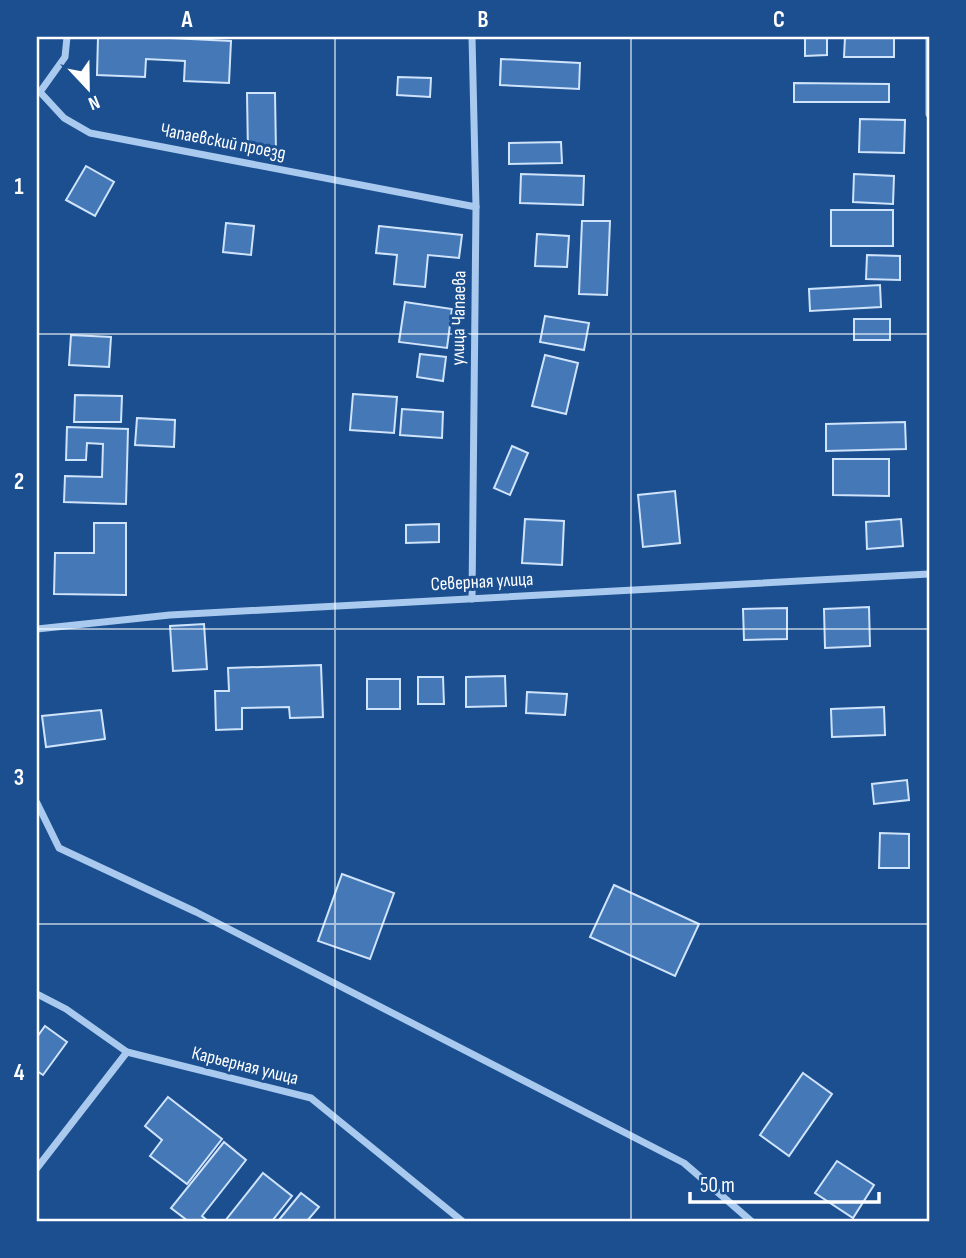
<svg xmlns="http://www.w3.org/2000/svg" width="966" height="1258" viewBox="0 0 966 1258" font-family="'Sofia Sans Condensed',sans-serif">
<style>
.building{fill:#4478b7;stroke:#cfe3fa;stroke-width:2}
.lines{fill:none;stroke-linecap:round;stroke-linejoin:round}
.minor{stroke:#a9c9ee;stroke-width:7}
.grid{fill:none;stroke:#fff;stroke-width:2;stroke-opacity:0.55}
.labels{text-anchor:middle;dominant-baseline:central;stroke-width:6;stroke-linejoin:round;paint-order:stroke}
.street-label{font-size:19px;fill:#fff;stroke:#1b4f8f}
.neatline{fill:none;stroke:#fff;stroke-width:2.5}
.grid-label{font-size:23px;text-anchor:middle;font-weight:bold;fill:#fff}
</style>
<rect width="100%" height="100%" fill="#1b4f8f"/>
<g class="building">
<polygon points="98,37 150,37 231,41 229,83 184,81 185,61 146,59 145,77 97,75"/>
<polygon points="805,37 827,37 827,55 805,56"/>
<polygon points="845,37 894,37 894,57 844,57"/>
<polygon points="501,59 580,63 579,89 500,85"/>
<polygon points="398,77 431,78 430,97 397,95"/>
<polygon points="794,83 889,84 889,102 794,102"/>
<polygon points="247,93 275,93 276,153 248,153"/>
<polygon points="860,119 905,120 904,153 859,152"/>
<polygon points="561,142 562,163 509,164 509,143"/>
<polygon points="86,166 114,182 95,216 66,200"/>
<polygon points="521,174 584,176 583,205 520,203"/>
<polygon points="854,174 894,176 893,204 853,202"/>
<rect x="831" y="210" width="62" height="36"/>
<polygon points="582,221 610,221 607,295 579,294"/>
<polygon points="226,223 254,226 251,255 223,252"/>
<polygon points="379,226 462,235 459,258 428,255 425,287 394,284 397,255 376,253"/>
<polygon points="537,234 569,236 567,267 535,266"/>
<polygon points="867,255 900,256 900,280 866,279"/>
<polygon points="880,285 881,307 810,311 809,289"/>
<polygon points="405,302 452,309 447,348 399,342"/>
<polygon points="545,316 589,323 584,350 540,342"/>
<rect x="854" y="319" width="36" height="21"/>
<polygon points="71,335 111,337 109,367 69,365"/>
<polygon points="420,354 446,357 443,381 417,377"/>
<polygon points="545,355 578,363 566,414 532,406"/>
<polygon points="353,394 397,397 394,433 350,430"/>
<polygon points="75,395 122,396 121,422 74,422"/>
<polygon points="402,409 443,412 442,438 400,435"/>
<polygon points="137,418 175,420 174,447 135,445"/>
<polygon points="905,422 906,449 826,451 826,424"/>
<polygon points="67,427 128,429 126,504 64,502 65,476 102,477 103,444 87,443 86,460 66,460"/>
<polygon points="512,446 528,453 510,495 494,488"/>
<polygon points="833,459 889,459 889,496 833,495"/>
<polygon points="675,491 680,543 643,547 638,495"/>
<polygon points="525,519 564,521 562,565 522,563"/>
<polygon points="901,519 903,546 867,549 866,522"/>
<polygon points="94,523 126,523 126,595 54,594 55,553 94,553"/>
<polygon points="439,524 439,542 406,543 406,525"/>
<polygon points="869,607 870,646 825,648 824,609"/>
<polygon points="787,608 787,639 744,640 743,609"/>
<polygon points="204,624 207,669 173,671 170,626"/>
<polygon points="321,665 323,717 290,718 289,707 242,708 242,729 216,730 215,691 229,691 228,668"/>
<polygon points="505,676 506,706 466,707 466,677"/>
<polygon points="418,677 443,677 444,704 418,704"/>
<rect x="367" y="679" width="33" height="30"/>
<polygon points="527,692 567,694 565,715 526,713"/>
<polygon points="884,707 885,735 832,737 831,709"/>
<polygon points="101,710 105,739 46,747 42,716"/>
<polygon points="907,780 909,800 874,804 872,784"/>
<polygon points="880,833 909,834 909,868 879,868"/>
<polygon points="342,874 394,893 370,959 318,941"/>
<polygon points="614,885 699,924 675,976 590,937"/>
<polygon points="45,1026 67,1042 43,1075 37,1071 37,1037"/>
<polygon points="803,1073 832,1094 789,1156 760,1135"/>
<polygon points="168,1097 222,1139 187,1184 150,1156 162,1140 145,1126"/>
<polygon points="224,1142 246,1160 202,1216 208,1221 188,1221 171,1208"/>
<polygon points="837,1161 874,1185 853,1218 815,1193"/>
<polygon points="263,1173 292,1196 272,1221 225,1221"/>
<polygon points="301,1193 319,1207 307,1221 278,1221"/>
</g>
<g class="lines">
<g class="minor">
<polyline points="67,37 65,57 40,92 64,118 90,133 476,207"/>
<polyline points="929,37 929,114"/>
<polyline points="472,599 476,207 472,37"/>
<polyline points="37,629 170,615 929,574"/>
<polyline points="37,803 59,848 196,912 684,1163 751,1221"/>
<polyline points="37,994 66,1009 127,1052 311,1098 462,1221"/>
<polyline points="37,1168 127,1052"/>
</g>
</g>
<path class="grid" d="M335,37V1221M631,37V1221M37,334H929M37,629H929M37,924H929"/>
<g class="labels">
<g class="street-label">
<text transform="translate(223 142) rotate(11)">Чапаевский проезд</text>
<text transform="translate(459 318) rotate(-89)">улица Чапаева</text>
<text transform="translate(482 582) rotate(-3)">Северная улица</text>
<text transform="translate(245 1066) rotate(14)">Карьерная улица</text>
</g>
</g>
<rect width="966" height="1258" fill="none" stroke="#1b4f8f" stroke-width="77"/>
<g transform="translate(88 88) rotate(158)" stroke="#1b4f8f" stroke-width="5" paint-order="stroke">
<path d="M0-5L12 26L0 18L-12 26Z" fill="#ffffff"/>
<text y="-10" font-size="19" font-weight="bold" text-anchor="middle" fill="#ffffff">N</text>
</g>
<path d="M690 1192v10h189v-10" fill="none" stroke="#ffffff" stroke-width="3.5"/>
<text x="700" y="1192" font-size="21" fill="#ffffff" stroke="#1b4f8f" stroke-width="5" paint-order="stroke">50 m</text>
<rect x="38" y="38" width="890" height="1182" class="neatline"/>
<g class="grid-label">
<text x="187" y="27">A</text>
<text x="483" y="27">B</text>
<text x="779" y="27">C</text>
<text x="19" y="194">1</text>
<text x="19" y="489">2</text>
<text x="19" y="785">3</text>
<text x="19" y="1080">4</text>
</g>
</svg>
